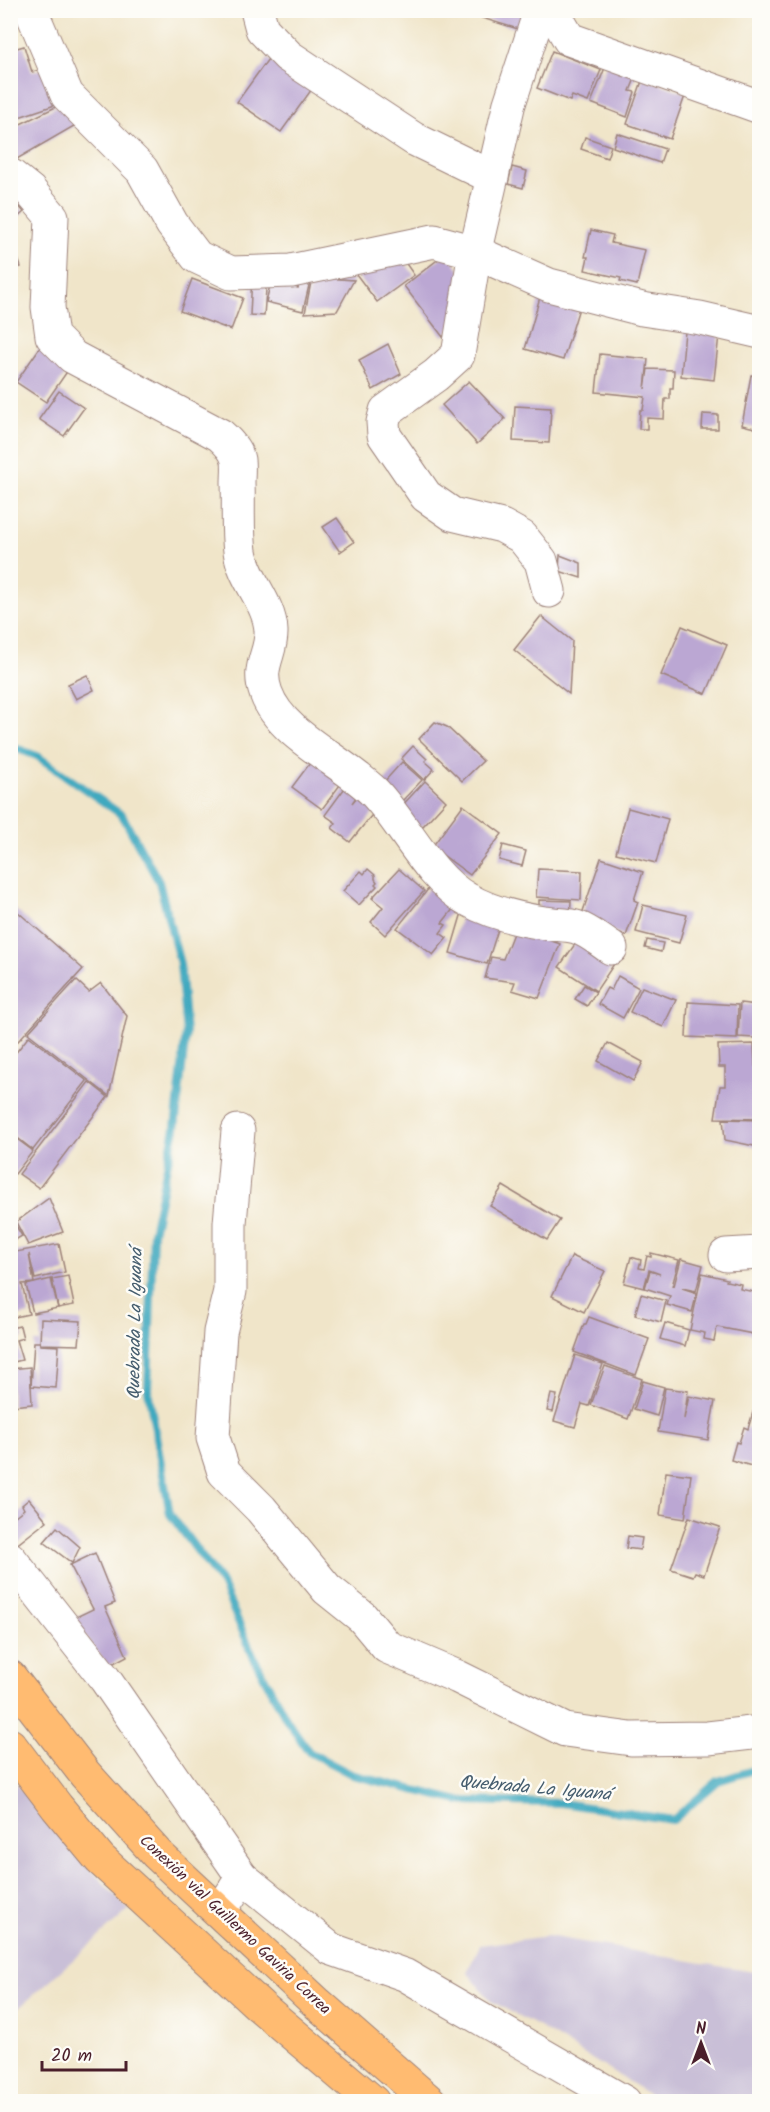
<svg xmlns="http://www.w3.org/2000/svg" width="770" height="2112" viewBox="0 0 770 2112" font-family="Kalam,sans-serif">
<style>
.industrial{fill:#c9bfd7}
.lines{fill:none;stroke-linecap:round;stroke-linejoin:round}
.stream{stroke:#3fa9bf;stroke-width:8}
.building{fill:#bba7d3}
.minor-casing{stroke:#9d827a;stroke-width:34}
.tertiary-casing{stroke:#9d827a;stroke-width:35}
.trunk-casing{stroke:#9d827a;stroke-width:35}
.minor{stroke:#fff;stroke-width:32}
.tertiary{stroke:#fff;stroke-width:33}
.trunk{stroke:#ffbb71;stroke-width:33}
.labels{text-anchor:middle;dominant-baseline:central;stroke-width:5;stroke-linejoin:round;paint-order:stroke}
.street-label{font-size:16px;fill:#4a1f2b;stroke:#fdfcf7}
.water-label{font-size:18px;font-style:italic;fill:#455d6e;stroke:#fdfcf7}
</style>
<rect width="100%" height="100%" fill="#fdfcf7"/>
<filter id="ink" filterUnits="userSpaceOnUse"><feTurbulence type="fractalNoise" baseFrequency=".0167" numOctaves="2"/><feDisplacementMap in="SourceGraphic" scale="12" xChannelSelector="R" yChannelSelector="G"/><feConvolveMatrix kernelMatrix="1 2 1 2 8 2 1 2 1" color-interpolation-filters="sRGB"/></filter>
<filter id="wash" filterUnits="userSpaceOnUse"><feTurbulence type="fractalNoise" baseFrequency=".008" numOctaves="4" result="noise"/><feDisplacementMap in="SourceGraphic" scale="24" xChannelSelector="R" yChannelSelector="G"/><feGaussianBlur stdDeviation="1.35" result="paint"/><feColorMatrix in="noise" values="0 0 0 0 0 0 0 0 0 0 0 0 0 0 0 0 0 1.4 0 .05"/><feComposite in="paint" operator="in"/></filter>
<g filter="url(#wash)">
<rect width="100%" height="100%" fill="#f0e5c9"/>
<g class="industrial">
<polygon points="10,1776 82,1860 129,1910 11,2015"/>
<polygon points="548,1936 759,1973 759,2101 660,2101 541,2028 491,2001 467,1972 480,1945"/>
</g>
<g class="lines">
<polyline class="stream" points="10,746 37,756 122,815 159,882 180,964 186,1033 175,1128 153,1233 148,1390 170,1514 222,1584 255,1660 287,1720 309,1752 353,1775 459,1801 561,1803 673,1820 718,1781 760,1768"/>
</g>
<g id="blocks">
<g class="building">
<polygon points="484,10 523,10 518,29 482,18"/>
<polygon points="24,46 32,72 43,69 55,105 10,120 10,50"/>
<polygon points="552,51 601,70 588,102 572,96 570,101 537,88"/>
<polygon points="268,59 312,89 281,132 237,102"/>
<polygon points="608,60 638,71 630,91 635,92 627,117 591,103"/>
<polygon points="643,78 686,93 670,139 627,124"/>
<polygon points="64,103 74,126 10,163 10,129"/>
<polygon points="617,133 665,149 660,163 613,147"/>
<polygon points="585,137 611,146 607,158 581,149"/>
<polygon points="512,167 527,171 523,188 508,184"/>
<polygon points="10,196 24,212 10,224"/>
<polygon points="591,230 613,235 611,243 645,250 637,285 620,281 621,278 585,270 588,257 585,257"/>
<polygon points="10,244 13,244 21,267 10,270"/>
<polygon points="449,251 465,281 455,322 443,337 404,286"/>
<polygon points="402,258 414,275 377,302 353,270"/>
<polygon points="252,275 267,276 264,316 250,315"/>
<polygon points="312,277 354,280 337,311 305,313"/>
<polygon points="192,279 243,298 231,330 180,311"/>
<polygon points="300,279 310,281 303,311 266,302 271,281 298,288"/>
<polygon points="540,297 579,308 563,360 525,349"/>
<polygon points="685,331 719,335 714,380 681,376"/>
<polygon points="43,343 73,363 46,402 16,382"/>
<polygon points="388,344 401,374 373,390 359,360"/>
<polygon points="600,354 648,359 645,389 648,369 674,370 673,388 670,388 670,399 665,399 664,419 647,418 647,429 639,429 640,410 643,410 645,397 596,392"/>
<polygon points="751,375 759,376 759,429 742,425"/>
<polygon points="469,381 505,419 477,444 442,405"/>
<polygon points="59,391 84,408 64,436 39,419"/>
<polygon points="515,406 551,408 549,443 513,441"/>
<polygon points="703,414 718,415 718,429 702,429"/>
<polygon points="337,518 354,542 340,552 323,527"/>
<polygon points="560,555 581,563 581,578 559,571"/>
<polygon points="541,616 572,641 569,694 514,650"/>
<polygon points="682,626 727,645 706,694 661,675"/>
<polygon points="87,675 94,690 76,699 68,684"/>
<polygon points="435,722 447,727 483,761 462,781 419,739"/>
<polygon points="413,746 427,759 425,761 434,769 424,780 401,759"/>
<polygon points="313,759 343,781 322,809 292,787"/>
<polygon points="402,762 422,780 402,801 383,783"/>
<polygon points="425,781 446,801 423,826 421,825 418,828 398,810"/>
<polygon points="347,785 359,793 352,803 362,791 380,805 350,842 332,828 336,823 325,815"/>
<polygon points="463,805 502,834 470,875 432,847"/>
<polygon points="628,808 668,819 656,863 616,853"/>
<polygon points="503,845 526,851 522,866 499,860"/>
<polygon points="601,858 643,872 634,900 638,902 626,936 580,920"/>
<polygon points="368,869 375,875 375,879 377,882 375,884 377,886 359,905 343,891 361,871 364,874"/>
<polygon points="399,869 424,891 385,935 371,922 383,907 372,898"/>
<polygon points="538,869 582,871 581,900 536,897"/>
<polygon points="429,888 454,908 442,923 446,925 440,933 447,938 433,955 397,928"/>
<polygon points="539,900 571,901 570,921 539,920"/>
<polygon points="10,905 83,969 10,1050"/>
<polygon points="643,905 687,915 679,943 636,932"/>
<polygon points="463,909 501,920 487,964 450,953"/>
<polygon points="515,928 560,944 539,998 512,990 515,982 485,978 491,957 503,959"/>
<polygon points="580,937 616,961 596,991 559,967"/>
<polygon points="647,940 663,943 661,952 645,948"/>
<polygon points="618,976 639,988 623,1018 598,1004 607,988 611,990"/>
<polygon points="76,980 89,992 101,983 127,1016 109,1096 28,1033"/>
<polygon points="584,985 596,992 587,1006 575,999"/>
<polygon points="642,987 676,1000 663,1027 630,1012"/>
<polygon points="688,1002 738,1005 737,1039 686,1037"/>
<polygon points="740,1003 757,1005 755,1038 738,1037"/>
<polygon points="29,1036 87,1081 33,1150 10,1132 10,1060"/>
<polygon points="608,1043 643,1062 633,1081 598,1061"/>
<polygon points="754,1044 755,1066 757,1066 757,1070 759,1070 759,1119 715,1118 720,1086 725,1086 725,1067 719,1067 718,1045"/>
<polygon points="89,1082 108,1097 39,1188 19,1174"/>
<polygon points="723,1119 759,1120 759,1147 725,1140"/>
<polygon points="10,1134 33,1151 15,1174 10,1170"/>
<polygon points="503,1186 560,1220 547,1240 490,1206"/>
<polygon points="49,1198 63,1232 28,1245 16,1222"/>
<polygon points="10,1216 22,1236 10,1243"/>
<polygon points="59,1244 65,1272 35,1279 29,1254 34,1283 22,1284 29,1314 10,1318 10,1253"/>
<polygon points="651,1253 679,1260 672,1286 674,1286 681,1259 703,1265 696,1291 682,1288 697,1293 692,1312 667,1305 670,1296 645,1288 650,1271 660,1274 649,1270 644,1288 624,1283 631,1257 641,1260 639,1268 644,1269 647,1256 651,1257"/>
<polygon points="572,1256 605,1271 584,1312 552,1296"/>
<polygon points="702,1273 727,1279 726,1281 741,1284 740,1289 759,1293 758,1335 717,1327 714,1341 704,1339 705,1333 690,1330"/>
<polygon points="68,1276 74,1305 58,1308 52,1279"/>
<polygon points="51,1279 58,1308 33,1313 26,1285"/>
<polygon points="641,1294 666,1301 661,1322 635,1315"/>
<polygon points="589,1317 649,1339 636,1375 574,1352 584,1324 586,1324"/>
<polygon points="41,1319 81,1321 79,1345 40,1344"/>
<polygon points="665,1323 689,1330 685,1346 660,1339"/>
<polygon points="20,1326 23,1338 16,1340 22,1360 10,1363 10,1328"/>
<polygon points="34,1342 40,1342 40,1345 59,1346 56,1388 31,1386"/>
<polygon points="575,1355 603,1364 589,1406 582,1404 575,1427 554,1421"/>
<polygon points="605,1366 642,1379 628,1419 591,1405"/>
<polygon points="30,1367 32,1404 12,1406 10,1369"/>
<polygon points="643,1381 664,1387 657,1416 634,1409"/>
<polygon points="665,1388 688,1391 684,1419 689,1396 715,1401 708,1440 658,1432"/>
<polygon points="551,1394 557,1395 553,1412 547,1411"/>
<polygon points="753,1412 759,1414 759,1459 757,1458 755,1467 731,1460 736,1442 739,1443 744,1427 748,1429"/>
<polygon points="666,1472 691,1475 685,1519 660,1515"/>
<polygon points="29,1499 47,1521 15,1546 10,1541 10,1526 14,1524 10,1520 24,1509 22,1505"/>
<polygon points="689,1517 720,1527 704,1575 695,1572 693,1576 671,1569"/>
<polygon points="57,1527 80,1547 72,1563 44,1542"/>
<polygon points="628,1536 642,1538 640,1550 626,1548"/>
<polygon points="95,1553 115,1603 105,1607 127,1656 108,1666 72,1619 93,1609 70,1565"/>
</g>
</g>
</g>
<g filter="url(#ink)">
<use href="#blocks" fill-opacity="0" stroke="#9d827a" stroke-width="1.5"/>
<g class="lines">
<g class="minor-casing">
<g id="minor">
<polyline points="475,252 509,105 540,10"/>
<polyline points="10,1558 105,1679 242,1877"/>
<polyline points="220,1912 242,1877 331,1949 405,1975 625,2102"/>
</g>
</g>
<g class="tertiary-casing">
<g id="tertiary">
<polyline points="31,10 67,95 142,170 172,224 197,257 231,273 291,271 434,241 475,252 549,285 642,309 700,318 760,332"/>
<polyline points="257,10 262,29 288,56 414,139 492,177"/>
<polyline points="552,10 569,39 760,107"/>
<path d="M10,175L30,191L52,217L48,307L52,336L73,357L220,435C228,442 236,450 238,460C239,467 238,476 238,483C239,505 237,530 240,551C244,580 270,603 271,631C272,654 256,666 266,693C281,736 344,761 375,793C404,824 430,879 467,899C491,913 517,919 545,923C555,925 566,924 576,927C589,931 600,941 611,948"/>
<polyline points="475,252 458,355 436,375 386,411 383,422 384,435 426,496 452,514 502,526 522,537 541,561 549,591"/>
<polyline points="238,1131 230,1223 230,1291 220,1332 213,1438 224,1472 261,1509 327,1589 362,1617 387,1647 458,1677 565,1730 631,1739 708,1738 760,1732"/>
<polyline points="726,1255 760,1253"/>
</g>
</g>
<g class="trunk-casing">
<g id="trunk">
<polyline points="10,1677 85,1774 157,1854 318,2004 430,2102"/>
<polyline points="10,1745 57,1807 100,1859 260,2006 373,2102"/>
</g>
</g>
<use href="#minor" class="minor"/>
<use href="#tertiary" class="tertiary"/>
<use href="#trunk" class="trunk"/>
</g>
</g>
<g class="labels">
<g class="street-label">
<text transform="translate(235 1925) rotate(43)">Conexión vial Guillermo Gaviria Correa</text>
</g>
<g class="water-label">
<text transform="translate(136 1324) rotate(-89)">Quebrada La Iguaná</text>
<text transform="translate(535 1789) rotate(5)">Quebrada La Iguaná</text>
</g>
</g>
<rect width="770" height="2112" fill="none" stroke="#fdfcf7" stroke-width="36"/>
<g transform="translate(701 2043)" stroke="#fdfcf7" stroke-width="4.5" paint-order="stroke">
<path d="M0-4.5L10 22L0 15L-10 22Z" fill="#4a1f2b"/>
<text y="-9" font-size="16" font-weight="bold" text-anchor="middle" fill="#4a1f2b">N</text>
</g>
<path d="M42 2061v9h84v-9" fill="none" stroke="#4a1f2b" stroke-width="3"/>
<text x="51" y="2061" font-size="18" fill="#4a1f2b" stroke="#fdfcf7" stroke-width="4.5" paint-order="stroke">20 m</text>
</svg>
